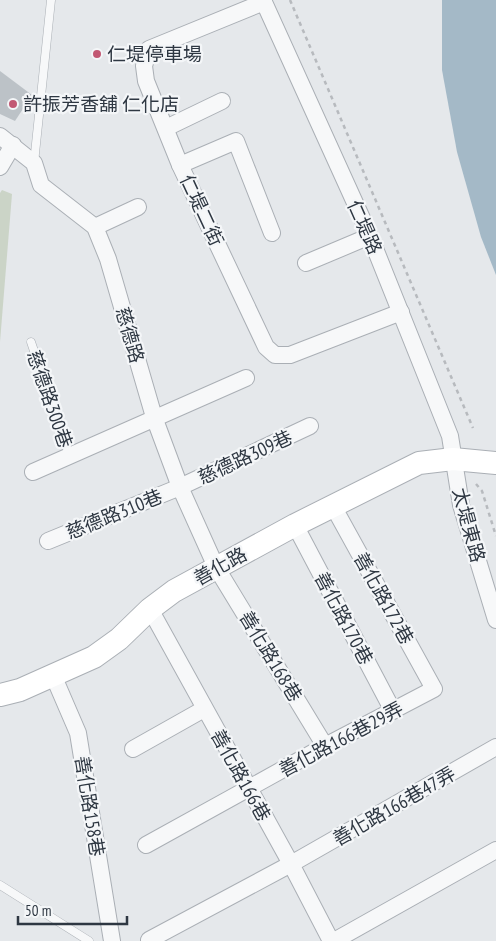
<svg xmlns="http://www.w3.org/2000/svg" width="496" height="941" viewBox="0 0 496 941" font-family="'PT Sans Narrow','Noto Sans TC',sans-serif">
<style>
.green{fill:#cbd4c7}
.water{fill:#a4b9c7}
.building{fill:#bcc2c7}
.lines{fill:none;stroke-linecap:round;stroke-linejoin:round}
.lane-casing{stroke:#aaafb5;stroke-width:9}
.street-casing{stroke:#aaafb5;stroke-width:18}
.secondary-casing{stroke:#aaafb5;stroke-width:24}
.path{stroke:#b7babe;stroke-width:2.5;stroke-dasharray:4 4;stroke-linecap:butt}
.lane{stroke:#f7f8f9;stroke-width:8}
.street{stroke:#f7f8f9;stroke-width:16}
.secondary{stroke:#fff;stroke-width:22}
.poi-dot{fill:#c25873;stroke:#f4f6f8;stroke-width:2}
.labels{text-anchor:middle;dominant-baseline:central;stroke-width:4.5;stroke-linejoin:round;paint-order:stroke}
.poi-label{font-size:19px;fill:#2e3742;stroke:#f4f6f8;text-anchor:start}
.street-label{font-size:19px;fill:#2e3742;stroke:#f4f6f8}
</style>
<rect width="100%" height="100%" fill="#e5e8eb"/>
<polygon class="green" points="2,190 12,194 0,342 0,193"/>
<polygon class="water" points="442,0 496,0 496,275 481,237 457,152 442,70"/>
<polygon class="building" points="0,71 32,95 15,121 0,114"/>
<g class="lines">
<g class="lane-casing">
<g id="lane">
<polyline points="34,163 51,0"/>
<polyline points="31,342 70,457"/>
<polyline points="0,885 89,941"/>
</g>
</g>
<g class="street-casing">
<g id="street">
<polyline points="263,0 370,236 450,436 461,505 496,620"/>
<polyline points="264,2 149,49 144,66 146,81 180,165 266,347 275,355 290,355 401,312"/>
<polyline points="166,128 222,101"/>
<polyline points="0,136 34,163 41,185 95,227 108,259 154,417 180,487 216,567 325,746"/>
<polyline points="180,165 236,141 272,233"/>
<polyline points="0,167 13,145"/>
<polyline points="95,227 138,207"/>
<polyline points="306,263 370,236"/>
<polyline points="33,472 246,378"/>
<polyline points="295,525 393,711"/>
<polyline points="48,541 180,487 310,426"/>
<polyline points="150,609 291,864 331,941"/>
<polyline points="53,675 78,733 112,941"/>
<polyline points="133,749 204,709"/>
<polyline points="146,845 325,746 434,689 333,506"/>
<polyline points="149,940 291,864 496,747"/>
<polyline points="334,941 496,850"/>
</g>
</g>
<g class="secondary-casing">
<polyline id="secondary" points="0,695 20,690 94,657 119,639 150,609 174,591 295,525 419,463 453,459 496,463"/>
</g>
<g class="path">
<polyline points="290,0 473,428"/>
<polyline points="476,484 482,491 496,536"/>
</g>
<use href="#lane" class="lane"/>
<use href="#street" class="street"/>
<use href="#secondary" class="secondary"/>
</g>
<g class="poi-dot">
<circle cx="97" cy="54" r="5"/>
<circle cx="13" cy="104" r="5"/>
</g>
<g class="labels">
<g class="poi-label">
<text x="107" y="54">仁堤停車場</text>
<text x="23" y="104">許振芳香舖 仁化店</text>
</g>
<g class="street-label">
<text transform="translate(202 210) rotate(65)">仁堤二街</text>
<text transform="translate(365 227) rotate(66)">仁堤路</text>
<text transform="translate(130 335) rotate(74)">慈德路</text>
<text transform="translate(50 399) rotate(71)">慈德路300巷</text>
<text transform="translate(245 457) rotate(-25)">慈德路309巷</text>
<text transform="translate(114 514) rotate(-22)">慈德路310巷</text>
<text transform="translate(469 525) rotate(75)">太堤東路</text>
<text transform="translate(220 566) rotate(-29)">善化路</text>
<text transform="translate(384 598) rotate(61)">善化路172巷</text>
<text transform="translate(344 618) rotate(62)">善化路170巷</text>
<text transform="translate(271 656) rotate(59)">善化路168巷</text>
<text transform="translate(341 739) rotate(-28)">善化路166巷29弄</text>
<text transform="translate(241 775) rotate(61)">善化路166巷</text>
<text transform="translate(90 806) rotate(81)">善化路158巷</text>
<text transform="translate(394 806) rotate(-30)">善化路166巷47弄</text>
</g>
</g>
<path d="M18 916v8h109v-8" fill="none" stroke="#2e3742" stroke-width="2.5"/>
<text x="25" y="916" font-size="15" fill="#2e3742" stroke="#f4f6f8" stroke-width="4" paint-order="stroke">50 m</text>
</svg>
